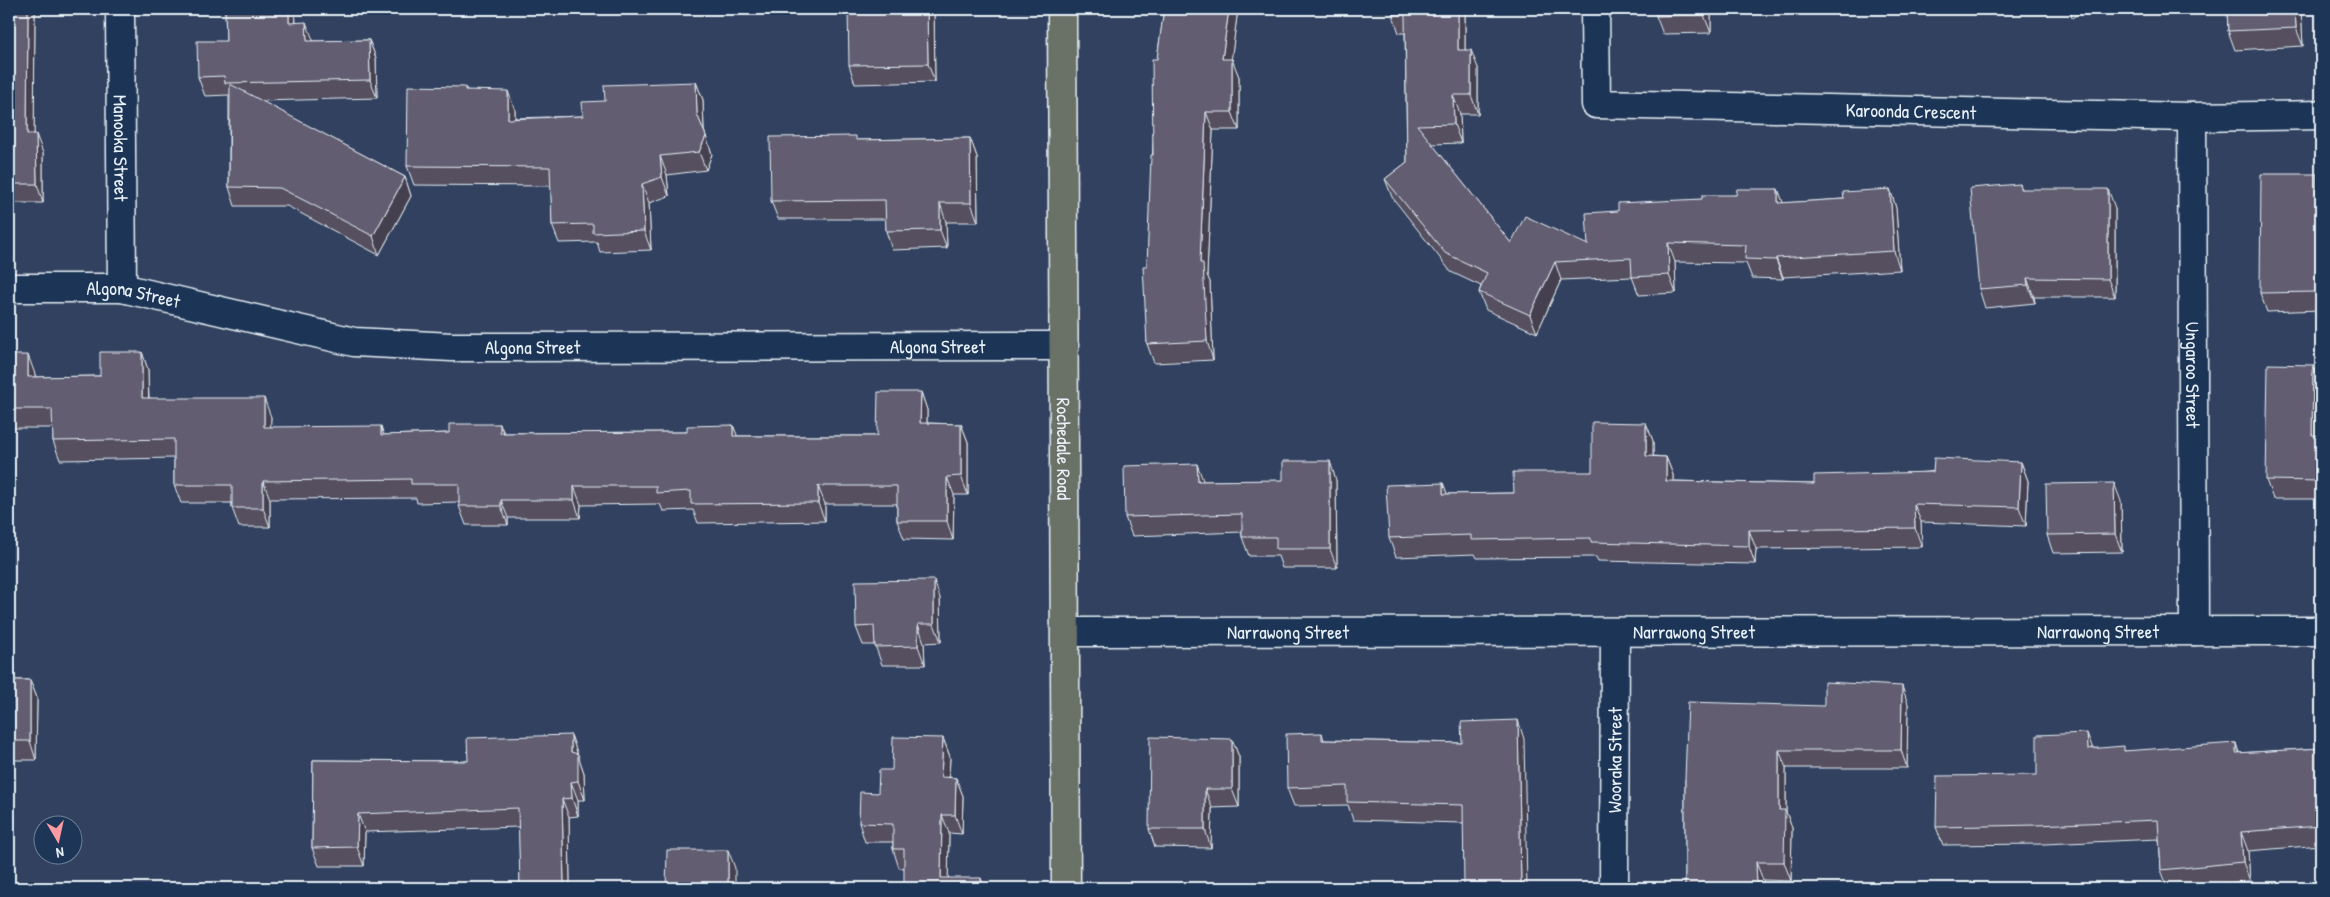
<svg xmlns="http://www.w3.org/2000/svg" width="2330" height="897" viewBox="0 0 2330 897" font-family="'Patrick Hand',sans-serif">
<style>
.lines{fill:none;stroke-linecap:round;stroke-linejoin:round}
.minor-casing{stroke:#e8f1f8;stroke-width:31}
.major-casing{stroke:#e8f1f8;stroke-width:31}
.minor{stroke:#1d3557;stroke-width:28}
.major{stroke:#6a7166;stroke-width:28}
.wall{fill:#545061;stroke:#e8f1f8}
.shaded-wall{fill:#45414f;stroke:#e8f1f8}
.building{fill:#625d71;stroke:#e8f1f8}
.labels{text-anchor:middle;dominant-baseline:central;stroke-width:4.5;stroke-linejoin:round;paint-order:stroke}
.street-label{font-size:19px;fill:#e8f1f8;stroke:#1d3557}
</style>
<rect width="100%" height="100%" fill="#32415f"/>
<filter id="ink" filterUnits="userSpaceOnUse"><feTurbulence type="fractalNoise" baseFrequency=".02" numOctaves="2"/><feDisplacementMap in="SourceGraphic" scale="10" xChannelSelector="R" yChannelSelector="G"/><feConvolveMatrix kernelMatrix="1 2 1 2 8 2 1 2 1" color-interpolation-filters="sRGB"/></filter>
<g filter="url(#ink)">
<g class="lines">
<g class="minor-casing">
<g id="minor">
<path id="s1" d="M120,9L122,288"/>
<path id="s2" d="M1595,9L1596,104L2192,117L2321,115"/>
<path id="s3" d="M2192,117L2194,631"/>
<path id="s4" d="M9,288H122L354,342L452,347L1064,346"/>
<path id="s5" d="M1066,632L2321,631"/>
<path id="s6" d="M1614,888L1615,633"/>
</g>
</g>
<g class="major-casing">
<g id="major">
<path id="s7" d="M1062,9L1066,888"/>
</g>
</g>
<use href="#minor" class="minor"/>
<use href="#major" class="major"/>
</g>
<g class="wall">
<polygon points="9,9 35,9 34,134 43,153 43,203 9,203"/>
<polygon points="225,9 295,9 296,22 313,41 369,40 376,58 377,98 261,101 405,177 411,196 379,255 287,206 235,206 229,187 229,95 205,96 198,77 226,41"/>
<polygon points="934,9 935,82 855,84 849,65"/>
<polygon points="1164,9 1238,9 1231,59 1239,77 1239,130 1213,130 1207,275 1210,282 1213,360 1154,363 1147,344 1147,266 1157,59"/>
<polygon points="1393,9 1465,9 1465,50 1478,68 1478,114 1460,114 1461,143 1432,144 1511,243 1588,245 1618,211 1702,199 1736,195 1778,189 1783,203 1844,199 1890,189 1896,208 1900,270 1783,277 1783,279 1752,278 1746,263 1675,262 1676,293 1639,295 1632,277 1561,280 1537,333 1486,310 1479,292 1481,286 1451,272 1392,197 1385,179 1407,162 1405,33 1399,33 1393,15"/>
<polygon points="1656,9 1711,9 1711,33 1663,34 1656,16"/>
<polygon points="2227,9 2301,9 2303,46 2235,50 2228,31"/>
<polygon points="696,82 703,100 704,130 712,154 706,170 667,175 669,196 649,203 651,250 600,252 597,242 559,243 552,225 551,186 414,185 407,166 465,87 467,90 515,110 515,118 583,116 605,101"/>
<polygon points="970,138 977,157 978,222 946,222 947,248 892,250 886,231 886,219 778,219 771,201 858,140"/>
<polygon points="2317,174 2321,185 2321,310 2267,312 2260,293"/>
<polygon points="2020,184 2022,189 2115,208 2115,297 2034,297 2035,303 1985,308 1979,289"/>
<polygon points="142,352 148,370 149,398 271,417 270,427 384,435 449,433 500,424 504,433 687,432 733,425 737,436 877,436 921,392 927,410 927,423 961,424 968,442 968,495 954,495 953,540 904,539 897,521 897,504 825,504 825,521 698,523 693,510 663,511 660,504 581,505 580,518 508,518 508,525 466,525 459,506 459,502 417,503 416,498 270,499 270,527 239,527 232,508 232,503 181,503 174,485 174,458 60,460 53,441 53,428 9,428 9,355 35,374 35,377 100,376"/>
<polygon points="2313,365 2320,384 2319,435 2321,435 2321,499 2273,499 2266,480"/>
<polygon points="1646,423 1653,441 1653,456 1666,457 1673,475 1673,481 1814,484 2021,462 2028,481 2026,526 1921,522 1922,547 1756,549 1755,564 1598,561 1596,557 1477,558 1475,554 1396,557 1389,538 1443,483 1447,494 1514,493 1592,472"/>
<polygon points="1336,480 1337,568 1282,568 1278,556 1249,556 1242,537 1242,532 1132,536 1125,517 1204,481"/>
<polygon points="2121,501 2122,552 2053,553 2047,535"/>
<polygon points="940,598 941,642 924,643 925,665 882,665 875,645 863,645 856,627"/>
<polygon points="9,680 30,680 37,698 36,760 9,760"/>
<polygon points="1908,704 1907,768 1786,768 1786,812 1792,828 1791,881 1763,880 1763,888 1685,888 1685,779 1824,706"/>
<polygon points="1322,733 1324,740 1462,743 1524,739 1463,823 1353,820 1348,805 1294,806 1287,788"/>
<polygon points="571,735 584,773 585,800 578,800 578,816 569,817 570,886 573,886 574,888 472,888 520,886 519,827 365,832 364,866 319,866 312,848 313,760 468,761"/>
<polygon points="943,738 950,757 949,777 956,778 963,796 962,834 949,833 948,878 985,888 904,868 899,868 893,849 893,842 865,842 859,823 892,770"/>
<polygon points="1232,739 1239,757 1239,807 1212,808 1211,848 1155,847 1149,829"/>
<polygon points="2093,748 2126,751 2239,753 2321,748 2321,845 2248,851 2250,881 2168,888 2161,870 2159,839 2044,844 1943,845 1936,827 2037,775"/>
</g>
<g class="shaded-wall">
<polygon points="28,9 35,9 34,153 27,134"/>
<polygon points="289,9 295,9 296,41 289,23"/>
<polygon points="927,9 934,9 935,82 928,64"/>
<polygon points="1229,9 1238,9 1229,77 1222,59"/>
<polygon points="1458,9 1465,9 1465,69 1458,50"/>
<polygon points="1704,9 1711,9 1711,33 1704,15"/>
<polygon points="2069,9 2085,9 2072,18"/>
<polygon points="2295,9 2301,9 2303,46 2296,28"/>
<polygon points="306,22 313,40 314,60 307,41"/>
<polygon points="369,40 376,58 377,98 370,80"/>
<polygon points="1471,50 1478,68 1478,114 1471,95"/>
<polygon points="1232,59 1239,77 1239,130 1232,112"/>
<polygon points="696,82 703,100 704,132 697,114"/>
<polygon points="508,91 515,110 515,137 508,119"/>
<polygon points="1453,95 1460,114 1461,143 1454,124"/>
<polygon points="1206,112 1213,130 1207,275 1210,282 1213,360 1207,341 1200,263"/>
<polygon points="36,134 43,153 43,203 37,184"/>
<polygon points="706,136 712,154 706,170 699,152"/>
<polygon points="970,138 977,157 978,222 971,203"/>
<polygon points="660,156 667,175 669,196 662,177"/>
<polygon points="2317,174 2321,185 2321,213 2317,202"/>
<polygon points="405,177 411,196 379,255 373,236"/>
<polygon points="642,184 649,203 651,250 644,231"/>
<polygon points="1778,189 1785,208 1778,203"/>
<polygon points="1890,189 1896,208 1900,270 1894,251"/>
<polygon points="2108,189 2115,208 2115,297 2108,279"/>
<polygon points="940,203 946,222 947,248 940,230"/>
<polygon points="1668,243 1675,262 1676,293 1669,275"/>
<polygon points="1776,258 1783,277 1783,279 1776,260"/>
<polygon points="1555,262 1561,280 1537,333 1530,315"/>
<polygon points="2317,273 2321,286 2321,305 2316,292"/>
<polygon points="2027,278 2034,297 2035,303 2028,285"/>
<polygon points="142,352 148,370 149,416 142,398"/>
<polygon points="28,355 35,374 35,395 28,377"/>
<polygon points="2313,365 2320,384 2319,454 2312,435"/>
<polygon points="921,392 927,410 927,442 920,423"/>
<polygon points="264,398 271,417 270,446 264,427"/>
<polygon points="1646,423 1653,441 1653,474 1646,456"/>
<polygon points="500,424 507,442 500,433"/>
<polygon points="961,424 968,442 968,495 961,476"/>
<polygon points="733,425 740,443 733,436"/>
<polygon points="381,426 387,445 381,435"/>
<polygon points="1666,457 1673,475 1673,499 1666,481"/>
<polygon points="1330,461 1336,480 1337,568 1330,549"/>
<polygon points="2021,462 2028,481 2026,526 2019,507"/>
<polygon points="1197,464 1204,483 1198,481"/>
<polygon points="947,477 954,495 953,540 947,521"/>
<polygon points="263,481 270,499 270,527 263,508"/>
<polygon points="1443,483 1450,501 1443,494"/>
<polygon points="2114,483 2121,501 2122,552 2115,534"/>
<polygon points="574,486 581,505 580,518 574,500"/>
<polygon points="818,486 825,504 825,521 818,503"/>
<polygon points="501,500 508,518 508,525 501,506"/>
<polygon points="1914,504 1921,522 1922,547 1915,528"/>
<polygon points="1749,530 1756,549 1755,564 1749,546"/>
<polygon points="934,580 940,598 941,642 934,624"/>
<polygon points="918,624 924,643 925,665 918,646"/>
<polygon points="30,680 37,698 36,760 30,741"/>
<polygon points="1902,686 1908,704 1907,768 1901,750"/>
<polygon points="1518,720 1524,739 1527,888 1521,888"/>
<polygon points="2087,733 2094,752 2088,749"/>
<polygon points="571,735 584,773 585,800 578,781 571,752"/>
<polygon points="943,738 950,757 948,796 941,777"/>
<polygon points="1232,739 1239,757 1239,807 1232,789"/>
<polygon points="2236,743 2242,762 2236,753"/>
<polygon points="1779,750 1786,768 1786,812 1792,828 1791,881 1784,862 1779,810"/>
<polygon points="956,778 963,796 962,834 955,815"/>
<polygon points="571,782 578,800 578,816 572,798"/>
<polygon points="1205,789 1212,808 1211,848 1205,829"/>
<polygon points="562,799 569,817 570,888 564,886"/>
<polygon points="358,814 365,832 364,866 357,847"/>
<polygon points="942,815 949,833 948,888 941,878"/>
<polygon points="2241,832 2248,851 2250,881 2243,862"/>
<polygon points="728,850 735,868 735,888 728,888"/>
<polygon points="1756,862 1763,880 1763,888 1757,888"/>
<polygon points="981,878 985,888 981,888"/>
</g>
<g class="building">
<polygon points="9,9 28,9 27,134 36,134 37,184 9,184"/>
<polygon points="225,9 289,9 289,23 306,22 307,41 369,40 370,80 225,83 224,76 198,77 197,41 226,41"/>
<polygon points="848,9 927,9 928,64 849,65"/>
<polygon points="1164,9 1229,9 1222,59 1232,59 1232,112 1206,112 1200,263 1203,263 1207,341 1147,344 1143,266 1147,266 1151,155 1153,155 1152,59 1157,59"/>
<polygon points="1393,9 1458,9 1458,50 1471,50 1471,95 1453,95 1454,124 1417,125 1511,243 1525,216 1588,245 1586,213 1618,211 1618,203 1702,199 1702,195 1736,195 1737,189 1778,189 1778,203 1844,199 1843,192 1890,189 1894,251 1776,258 1776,260 1745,259 1746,245 1668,243 1669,275 1632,277 1631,258 1555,262 1530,315 1479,292 1487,273 1445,253 1385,179 1407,162 1405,15 1393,15"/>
<polygon points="1656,9 1704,9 1704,15 1656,16"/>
<polygon points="2227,9 2295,9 2296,28 2228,31"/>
<polygon points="696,82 697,114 706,136 699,152 660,156 662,177 642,184 644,231 593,233 593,224 552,225 550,167 407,166 408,86 465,87 465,90 508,91 508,119 583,116 582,102 605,101 604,85"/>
<polygon points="230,84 405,177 373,236 280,188 229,187"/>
<polygon points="856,136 856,140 970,138 971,203 940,203 940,230 886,231 885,200 771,201 770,137"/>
<polygon points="2261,174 2317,174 2317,202 2321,202 2321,273 2317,273 2316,292 2260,293"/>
<polygon points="2020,184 2020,189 2108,189 2108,279 2027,278 2028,285 1979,289 1970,188"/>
<polygon points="100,352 142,352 142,398 264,398 264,427 381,426 381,435 449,433 449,424 500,424 500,433 687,432 687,426 733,425 733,436 877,436 878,392 921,392 920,423 961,424 961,476 947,477 947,521 897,521 897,486 818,486 818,503 691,504 691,491 656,493 656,486 574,486 574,500 501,500 501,506 459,506 459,484 411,484 411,479 263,481 263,508 232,508 232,485 174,485 174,439 53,441 52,409 9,409 9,355 28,355 28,377 100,376"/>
<polygon points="2268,364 2313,365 2312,435 2321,435 2321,481 2266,480"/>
<polygon points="1592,422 1646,423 1646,456 1666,457 1666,481 1814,484 1814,475 1933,472 1934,458 2021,462 2019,507 1914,504 1915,528 1749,530 1749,546 1591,542 1591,538 1471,540 1471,535 1389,538 1386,485 1443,483 1443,494 1514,493 1513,472 1592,472"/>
<polygon points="1283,461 1330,461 1330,549 1276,549 1276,537 1242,537 1242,514 1125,517 1124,466 1197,464 1198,481 1283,480"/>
<polygon points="2114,483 2115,534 2047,535 2046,484"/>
<polygon points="934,580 934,624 918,624 918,646 875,647 874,626 856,627 855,581"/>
<rect x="9" y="680" width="21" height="61"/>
<polygon points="1824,682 1902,686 1901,750 1779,750 1779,810 1785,810 1784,862 1756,862 1757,888 1685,888 1685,779 1688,702 1824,706"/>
<polygon points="1518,720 1521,888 1464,888 1463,805 1347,802 1347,786 1287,788 1286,734 1322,733 1322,740 1462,743 1461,722"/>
<polygon points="2087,733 2088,749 2124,746 2124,751 2236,743 2236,753 2321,748 2321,826 2241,832 2243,862 2161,870 2158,820 2037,825 1936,827 1937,776 2037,775 2037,735"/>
<polygon points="571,735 571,752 578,754 578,781 571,782 572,798 562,799 564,886 573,886 573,888 472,888 472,886 520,886 518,808 358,814 357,847 312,848 313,760 468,761 467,738"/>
<polygon points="893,737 943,738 941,777 956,778 955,815 942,815 941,878 981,878 981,888 904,888 904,849 893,849 893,824 859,823 860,792 878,793 879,770 892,770"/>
<polygon points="1150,737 1232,739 1232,789 1205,789 1205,829 1149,829"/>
<polygon points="667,850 728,850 728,888 666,888"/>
</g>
</g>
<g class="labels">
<g class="street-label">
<text stroke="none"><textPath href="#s2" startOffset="410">Karoonda Crescent</textPath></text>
<text stroke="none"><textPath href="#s1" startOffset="139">Manooka Street</textPath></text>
<text stroke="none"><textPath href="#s4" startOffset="125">Algona Street</textPath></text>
<text stroke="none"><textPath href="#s4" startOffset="530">Algona Street</textPath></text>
<text stroke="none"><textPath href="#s4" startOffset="935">Algona Street</textPath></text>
<text stroke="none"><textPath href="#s3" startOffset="258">Ungaroo Street</textPath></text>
<text stroke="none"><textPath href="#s7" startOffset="440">Rochedale Road</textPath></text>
<text stroke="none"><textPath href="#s5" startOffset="1032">Narrawong Street</textPath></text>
<text stroke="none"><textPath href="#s5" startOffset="222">Narrawong Street</textPath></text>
<text stroke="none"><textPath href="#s5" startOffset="628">Narrawong Street</textPath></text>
<text stroke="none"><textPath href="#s6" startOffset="128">Wooraka Street</textPath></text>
</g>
</g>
<rect width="2330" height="897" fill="none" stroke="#1d3557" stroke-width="30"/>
<rect x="15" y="15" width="2300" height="867" fill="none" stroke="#e8f1f8" stroke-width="2" filter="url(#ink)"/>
<g transform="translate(58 840) rotate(171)"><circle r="24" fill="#1d3557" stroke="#6e8097"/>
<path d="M0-4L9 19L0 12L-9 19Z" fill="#ff9aa2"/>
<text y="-8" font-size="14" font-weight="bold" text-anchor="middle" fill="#e8f1f8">N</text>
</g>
</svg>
